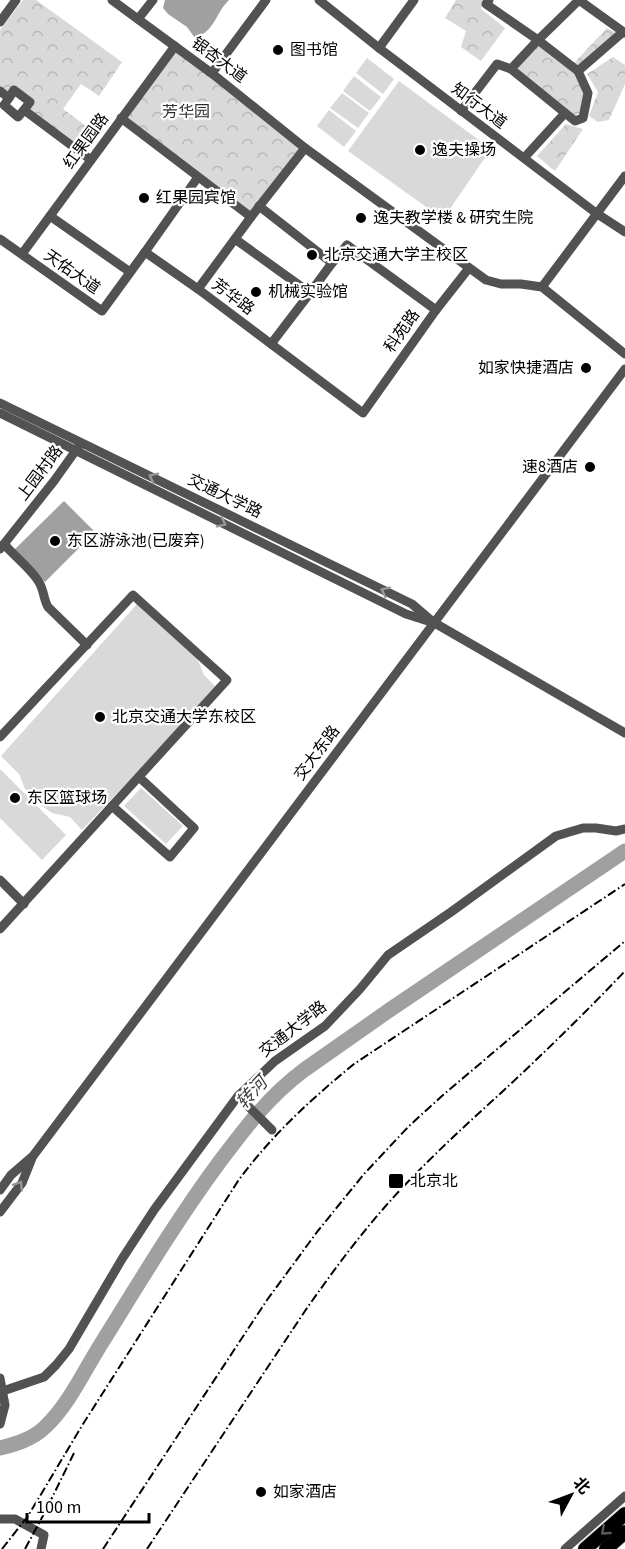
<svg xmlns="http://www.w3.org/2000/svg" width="625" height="1549" viewBox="0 0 625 1549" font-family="'Source Sans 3','Noto Sans SC',sans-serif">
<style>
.park{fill:url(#park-crowns)}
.garden{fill:#d9d9d9}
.water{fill:#a0a0a0}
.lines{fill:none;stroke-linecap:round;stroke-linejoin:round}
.river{stroke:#a0a0a0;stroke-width:15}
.highway-casing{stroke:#dbdbdb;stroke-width:16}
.minor{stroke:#525252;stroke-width:9}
.highway{stroke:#000;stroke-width:14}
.rail{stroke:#000;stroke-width:2;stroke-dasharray:9 3 1.5 3;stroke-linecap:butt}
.oneway{stroke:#979797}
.oneway2{stroke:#595959}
.poi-dot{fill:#000;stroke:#fff;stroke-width:2}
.labels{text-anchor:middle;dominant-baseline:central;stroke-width:4.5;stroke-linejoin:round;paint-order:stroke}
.poi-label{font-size:16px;fill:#000;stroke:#fff;text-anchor:start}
.street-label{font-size:16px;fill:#000;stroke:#fff}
.park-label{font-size:16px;fill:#303030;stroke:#fff}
.water-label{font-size:18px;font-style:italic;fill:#414141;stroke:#fff}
</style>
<defs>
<pattern id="park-crowns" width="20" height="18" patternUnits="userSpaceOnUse" patternTransform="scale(1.5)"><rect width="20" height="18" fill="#d9d9d9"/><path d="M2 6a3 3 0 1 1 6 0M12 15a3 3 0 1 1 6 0" fill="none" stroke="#b8b8b8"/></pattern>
</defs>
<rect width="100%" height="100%" fill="#fff"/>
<g class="park">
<polygon points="23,0 36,0 122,62 99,96 81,84 63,109 97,134 85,154 28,110 32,102 14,88 8,95 0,89 0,30"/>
<polygon points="456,0 484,0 481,9 505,28 481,61 461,47 466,31 445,18"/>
<polygon points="607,28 616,33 580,66 574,63"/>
<polygon points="538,45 575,73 584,91 580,113 575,115 517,68"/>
<polygon points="176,47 303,150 248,215 123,120"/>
<polygon points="613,57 625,65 625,84 609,120 598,122 589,116 598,92 587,74"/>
<polygon points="566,124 583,129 555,171 537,156"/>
</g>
<g class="garden">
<polygon points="367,58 394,79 383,94 356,73"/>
<polygon points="354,76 381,97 370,111 343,91"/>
<polygon points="399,81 491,149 443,219 348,151"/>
<polygon points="342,93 369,113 358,128 330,108"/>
<polygon points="329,110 356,131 344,147 317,126"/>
<polygon points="138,603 195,653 204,675 217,688 82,830 70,817 52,813 35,801 25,789 19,774 1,756"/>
<polygon points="0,769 66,835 42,860 0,818"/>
<polygon points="141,788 183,826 166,844 124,806"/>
</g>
<g class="water">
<path d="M165,0H229C215,14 215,31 195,38L187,27L168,14L163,8Z"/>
<polygon points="64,501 95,532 45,582 14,550"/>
</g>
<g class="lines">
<path class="river" d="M0,1448C16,1444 33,1439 45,1427C68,1406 84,1371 101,1344C139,1283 176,1221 218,1164C245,1128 268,1097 304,1070L391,1009L625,851"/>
<g class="highway-casing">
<g id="highway">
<polyline points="585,1549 625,1514"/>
<polyline points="606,1549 625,1532"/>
</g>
</g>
<g class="minor">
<polyline points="112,0 214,75 305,148 486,280 501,284 521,284 542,287 625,354"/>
<polyline points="319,0 379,48 596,213 625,232"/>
<polyline points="489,0 486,4 538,40 579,0"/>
<polyline points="579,0 625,33"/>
<polyline points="138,19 153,0"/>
<polyline points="0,22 16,0"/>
<polyline points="379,48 414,0"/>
<polyline points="511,69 575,121 583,118 588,93 578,71"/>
<polyline points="212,73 266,0"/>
<polyline points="0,91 9,98 14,90 30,102 24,110 91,160"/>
<polyline points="9,98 4,105 18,117 24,110"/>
<polyline points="461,111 497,64 511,69 538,40 578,71 623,32"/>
<polyline points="121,118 251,217"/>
<polyline points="305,148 251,217 198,289 363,413 436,310 469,268"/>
<polyline points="524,158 565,113"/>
<polyline points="259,206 332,263 310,293"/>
<polyline points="50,216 130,272"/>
<polyline points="0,239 102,311 145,252 198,289"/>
<polyline points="235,239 310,293 271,344"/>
<polyline points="145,252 198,177"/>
<polyline points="22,254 175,46"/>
<polyline points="332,263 347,245 436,310"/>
<polyline points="542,287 625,176"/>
<polyline points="0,403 412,604 433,622 625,733"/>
<polyline points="0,413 406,614 428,621"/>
<path d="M4,544C14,556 34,571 40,584C44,592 44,600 48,607L87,645"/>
<polyline points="0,549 54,481 79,446"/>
<polyline points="0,737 133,595 227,680 0,929"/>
<polyline points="112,806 170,857 194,828 139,777"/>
<polyline points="0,880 24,904"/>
<polyline points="238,1096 272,1130"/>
<polyline points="0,1190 11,1175 33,1156 625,369"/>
<polyline points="0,1212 22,1183 32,1158"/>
<polyline points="0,1378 5,1405 0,1424"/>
<polyline points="3,1391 44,1377 56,1365 69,1349 122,1259 154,1210 238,1096 275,1061 325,1026 360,989 388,955 451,912 556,836 583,828 596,828 616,831 625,829"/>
<polyline points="0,1519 15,1519 44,1535 41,1549"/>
<polyline points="565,1549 625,1496"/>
</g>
<use href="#highway" class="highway"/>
<g class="rail">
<path d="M2,1549L28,1516L83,1424L238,1181C271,1136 310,1100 354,1064L625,884"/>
<polyline points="25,1549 45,1512 74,1453"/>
<polyline points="103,1549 267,1300 317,1232 364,1174 409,1126 443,1095 625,941"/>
<path d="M147,1549L305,1311C335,1268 367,1225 403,1187C435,1153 468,1123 502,1092C544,1053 585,1013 625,971"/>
</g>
</g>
<defs><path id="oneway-chevron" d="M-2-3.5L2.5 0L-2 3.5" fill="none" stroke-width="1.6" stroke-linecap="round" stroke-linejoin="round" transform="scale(1.5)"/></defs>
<g class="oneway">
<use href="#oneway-chevron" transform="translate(153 477) rotate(-154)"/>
<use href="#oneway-chevron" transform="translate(222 523) rotate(26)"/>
<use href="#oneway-chevron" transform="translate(385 591) rotate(-154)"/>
<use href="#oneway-chevron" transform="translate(19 1185) rotate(-58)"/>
</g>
<use class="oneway2" href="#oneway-chevron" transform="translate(605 1531) rotate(139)"/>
<g class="poi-dot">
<circle cx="278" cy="50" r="6"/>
<circle cx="420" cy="150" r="6"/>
<circle cx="144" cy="198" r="6"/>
<circle cx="361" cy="218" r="6"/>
<circle cx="312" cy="255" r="6"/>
<circle cx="256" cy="292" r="6"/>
<circle cx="586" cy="368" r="6"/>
<circle cx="590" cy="467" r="6"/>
<circle cx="55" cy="541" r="6"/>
<circle cx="100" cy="717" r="6"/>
<circle cx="15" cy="798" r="6"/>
<rect x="388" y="1173" width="16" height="16" rx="3"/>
<circle cx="261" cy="1492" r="6"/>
</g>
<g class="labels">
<g class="poi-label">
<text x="290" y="50">图书馆</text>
<text x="432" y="150">逸夫操场</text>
<text x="156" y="198">红果园宾馆</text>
<text x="373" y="218">逸夫教学楼 &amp; 研究生院</text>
<text x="324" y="255">北京交通大学主校区</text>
<text x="268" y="292">机械实验馆</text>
<text x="574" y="368" text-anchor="end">如家快捷酒店</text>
<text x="578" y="467" text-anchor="end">速8酒店</text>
<text x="67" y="541">东区游泳池(已废弃)</text>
<text x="112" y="717">北京交通大学东校区</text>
<text x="27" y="798">东区篮球场</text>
<text x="410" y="1181">北京北</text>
<text x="273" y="1492">如家酒店</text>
</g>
<g class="street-label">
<text transform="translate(219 60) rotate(37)">银杏大道</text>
<text transform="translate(479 106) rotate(37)">知行大道</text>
<text transform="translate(86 141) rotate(-54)">红果园路</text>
<text transform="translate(72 272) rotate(35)">天佑大道</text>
<text transform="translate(233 297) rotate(37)">芳华路</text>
<text transform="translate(402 331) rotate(-55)">科苑路</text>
<text transform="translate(40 473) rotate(-53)">上园村路</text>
<text transform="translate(225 496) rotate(26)">交通大学路</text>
<text transform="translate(317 753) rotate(-53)">交大东路</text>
<text transform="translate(293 1029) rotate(-38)">交通大学路</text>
</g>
<g class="park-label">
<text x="186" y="112">芳华园</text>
</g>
<g class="water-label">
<text transform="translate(252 1093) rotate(-47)">转河</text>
</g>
</g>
<g transform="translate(571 1495) rotate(49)" stroke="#ffffff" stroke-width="4.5" paint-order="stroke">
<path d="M0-4.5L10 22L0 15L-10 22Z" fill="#000000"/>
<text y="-9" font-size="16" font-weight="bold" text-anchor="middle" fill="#000000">北</text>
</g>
<path d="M27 1513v9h122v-9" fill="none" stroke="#000000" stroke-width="3"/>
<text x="36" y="1513" font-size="18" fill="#000000" stroke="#ffffff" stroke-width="4.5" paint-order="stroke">100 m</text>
</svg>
